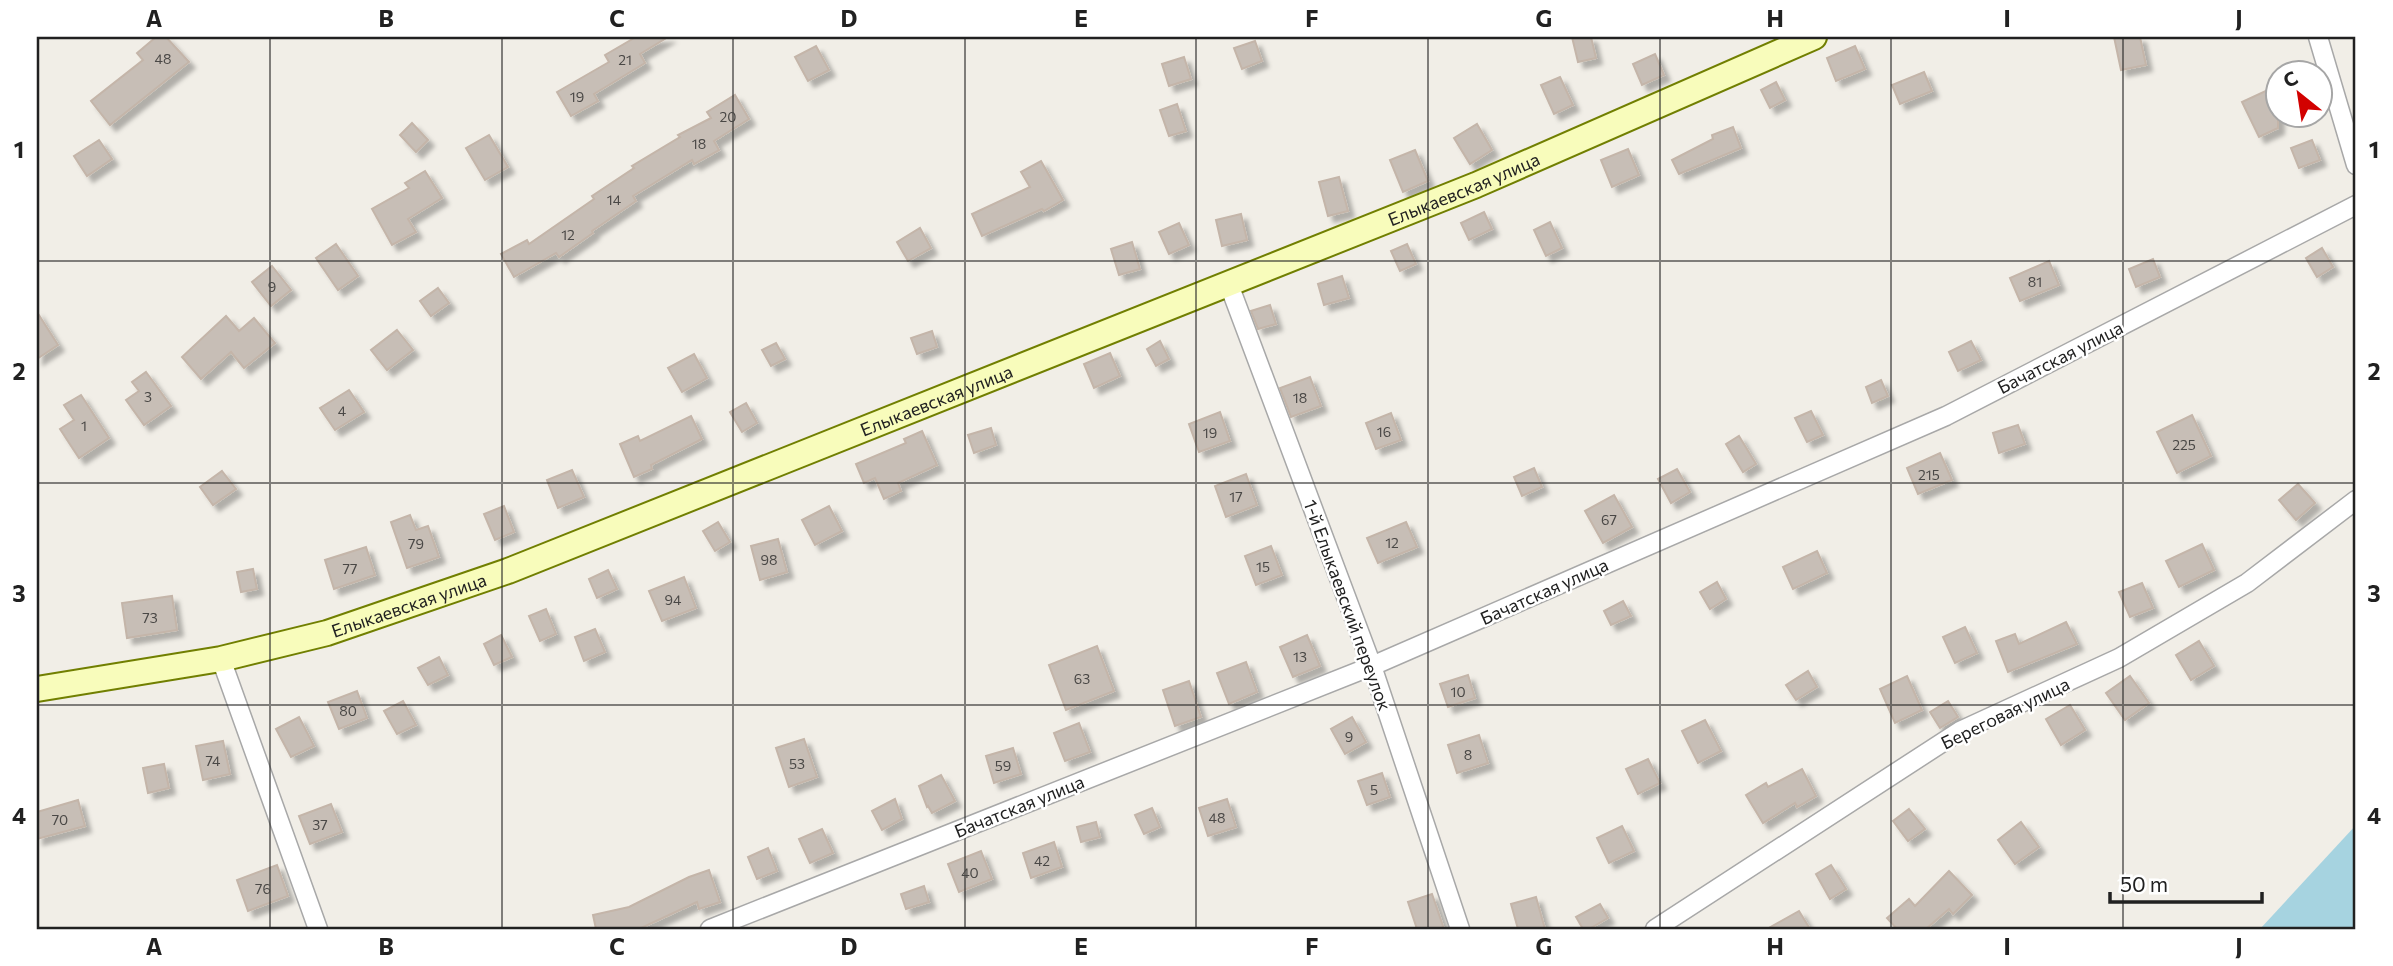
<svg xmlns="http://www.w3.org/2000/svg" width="2393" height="966" viewBox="0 0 2393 966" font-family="Commissioner,sans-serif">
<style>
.water{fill:#a6d3e0}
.building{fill:#c7beb6;stroke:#c4b5a9;stroke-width:2;filter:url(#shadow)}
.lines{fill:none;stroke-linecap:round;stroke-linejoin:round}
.street-casing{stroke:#a8a8a8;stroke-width:21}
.secondary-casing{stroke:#717f01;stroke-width:28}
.street{stroke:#fff;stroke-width:18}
.secondary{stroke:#f8fcbb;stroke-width:24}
.grid{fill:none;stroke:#212121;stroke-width:2;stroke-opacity:0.55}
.labels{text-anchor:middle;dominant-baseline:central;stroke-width:5;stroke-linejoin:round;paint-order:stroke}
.number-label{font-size:14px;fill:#4a4846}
.street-label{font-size:18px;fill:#212121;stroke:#fff}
.neatline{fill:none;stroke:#212121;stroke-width:2.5}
.grid-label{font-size:23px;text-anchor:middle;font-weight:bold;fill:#212121}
</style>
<defs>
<filter id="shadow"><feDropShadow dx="6" dy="6" stdDeviation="2" flood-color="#0004"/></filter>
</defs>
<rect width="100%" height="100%" fill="#f1eee7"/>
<polygon class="water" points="2356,825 2356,929 2260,929"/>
<g class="building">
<polygon points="156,37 166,37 189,62 110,125 91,101 143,60 137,53"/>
<polygon points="636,37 668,37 640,54 645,63 594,94 598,101 571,116 557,92 609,62 605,55"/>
<polygon points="1572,37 1591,37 1596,58 1578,62"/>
<polygon points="2114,37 2140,37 2146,65 2121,70"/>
<polygon points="1255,41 1262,61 1242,69 1234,48"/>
<polygon points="816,46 829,70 808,81 795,57"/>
<polygon points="1855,46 1865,69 1836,81 1827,58"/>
<polygon points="1655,54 1664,75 1642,85 1633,64"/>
<polygon points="1184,57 1191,79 1169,86 1162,64"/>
<polygon points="1924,72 1932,91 1900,104 1892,85"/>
<polygon points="1560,77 1573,105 1554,114 1541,85"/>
<polygon points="1776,82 1785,100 1770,108 1761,90"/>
<polygon points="2272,88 2278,99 2278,128 2259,137 2242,102"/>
<polygon points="735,95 749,119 714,141 719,150 694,164 692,160 633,196 636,201 592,231 593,233 559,257 556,253 514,277 501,254 527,240 529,244 594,199 592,196 634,168 632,166 680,137 678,135 711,118 707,112"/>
<polygon points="1177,104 1186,131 1169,136 1160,110"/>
<polygon points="412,123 428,140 416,152 400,135"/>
<polygon points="1477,124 1492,150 1470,164 1454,138"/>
<polygon points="1733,127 1741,148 1679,174 1672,160 1713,139 1712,135"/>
<polygon points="489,135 508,167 485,180 466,148"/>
<polygon points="99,140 112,159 87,176 74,156"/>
<polygon points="2312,140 2320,160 2299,168 2291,148"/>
<polygon points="1628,149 1639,175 1612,187 1601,160"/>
<polygon points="1415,150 1428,181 1403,192 1390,160"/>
<polygon points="1041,161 1063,200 1044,211 1042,209 982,236 972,214 1030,187 1021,172"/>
<polygon points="425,171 442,198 408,219 416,232 392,245 372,209 409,188 405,183"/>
<polygon points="1339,177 1348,211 1328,216 1319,182"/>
<polygon points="1484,212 1492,229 1469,240 1461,223"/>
<polygon points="1241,214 1247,240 1222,246 1216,220"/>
<polygon points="1550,222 1562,248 1546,256 1534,230"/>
<polygon points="1179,223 1189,245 1169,254 1159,232"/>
<polygon points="920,228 931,248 908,261 897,242"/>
<polygon points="1132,242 1140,269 1119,275 1111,249"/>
<polygon points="336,244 358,276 338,290 316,258"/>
<polygon points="1407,244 1416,264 1400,271 1391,251"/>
<polygon points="2322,248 2333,267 2317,277 2306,258"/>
<polygon points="2153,259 2160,277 2136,287 2129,269"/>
<polygon points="2049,261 2059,285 2020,301 2010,278"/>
<polygon points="272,266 291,290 271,306 252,282"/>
<polygon points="1342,276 1349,298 1324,305 1318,284"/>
<polygon points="438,288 449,303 431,316 420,301"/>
<polygon points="1270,305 1276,324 1258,329 1251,311"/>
<polygon points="37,312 58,345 37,359"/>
<polygon points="226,316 239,331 254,318 275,343 244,368 231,352 201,379 182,357"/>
<polygon points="397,330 413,350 387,370 371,350"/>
<polygon points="932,331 937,347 917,354 911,338"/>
<polygon points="1160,341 1169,359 1156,366 1147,349"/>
<polygon points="1971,341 1981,360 1958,371 1949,352"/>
<polygon points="776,343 785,359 771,366 762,350"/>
<polygon points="1110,353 1120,376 1094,388 1084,364"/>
<polygon points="694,354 707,378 682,392 668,368"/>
<polygon points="146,372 171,406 144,425 126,400 139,391 132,382"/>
<polygon points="1310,377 1321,406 1291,417 1280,388"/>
<polygon points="1881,380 1888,396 1872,403 1866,387"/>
<polygon points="349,390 364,412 335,430 320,408"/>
<polygon points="81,395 109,438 79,458 60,429 74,420 64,405"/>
<polygon points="746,403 757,423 742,432 730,412"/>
<polygon points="1811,411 1823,435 1807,442 1795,418"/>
<polygon points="1220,412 1230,441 1199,452 1189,424"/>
<polygon points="1391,413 1401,440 1376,449 1366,423"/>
<polygon points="2192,415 2211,456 2177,473 2157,432"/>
<polygon points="691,416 702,439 651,465 652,469 634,477 620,444 638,436 640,441"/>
<polygon points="2018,425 2025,444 1999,453 1993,433"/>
<polygon points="991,428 996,445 974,453 968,435"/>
<polygon points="922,431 937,465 898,483 901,491 884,499 875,478 864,483 856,464 906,443 904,439"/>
<polygon points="1739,436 1756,464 1743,472 1726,444"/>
<polygon points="1940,453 1952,480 1918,494 1907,468"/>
<polygon points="1534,468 1542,487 1522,496 1514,477"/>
<polygon points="1677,469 1690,492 1671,503 1658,479"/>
<polygon points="572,470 584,497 558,508 547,480"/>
<polygon points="222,471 236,489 213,505 200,487"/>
<polygon points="1246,474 1257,505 1226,517 1215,486"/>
<polygon points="2298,484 2315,503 2296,520 2279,500"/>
<polygon points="1614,495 1632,527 1603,543 1585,511"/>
<polygon points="504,506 514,532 495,540 484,514"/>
<polygon points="829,506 842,531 815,545 802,520"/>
<polygon points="410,515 416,530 428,526 439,557 407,568 391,522"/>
<polygon points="718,522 730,542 715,551 703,531"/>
<polygon points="1406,522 1417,547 1378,563 1367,538"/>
<polygon points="778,539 787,572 760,580 751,546"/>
<polygon points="2202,544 2214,570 2179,587 2166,561"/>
<polygon points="1271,546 1282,575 1256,585 1245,556"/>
<polygon points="366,547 375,575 334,589 325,560"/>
<polygon points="1817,551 1827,573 1793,589 1783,567"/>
<polygon points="253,569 257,589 241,592 237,572"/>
<polygon points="608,570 617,589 597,598 589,579"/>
<polygon points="684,577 696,608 662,621 649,591"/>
<polygon points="1717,582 1726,599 1710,609 1700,592"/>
<polygon points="2142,583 2153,608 2130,617 2119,592"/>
<polygon points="172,596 177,630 127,638 122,603"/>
<polygon points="1623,601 1631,616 1611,625 1604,611"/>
<polygon points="546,609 556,634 540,641 529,616"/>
<polygon points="2066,622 2077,644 2008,672 1996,641 2015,634 2019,644"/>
<polygon points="1965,627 1977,653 1955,663 1943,637"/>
<polygon points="595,629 605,652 584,661 575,637"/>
<polygon points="501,635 512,657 494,665 484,644"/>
<polygon points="1307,635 1320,666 1293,677 1280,647"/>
<polygon points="2199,641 2214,666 2191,680 2176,655"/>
<polygon points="1097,646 1114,691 1066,710 1049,665"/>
<polygon points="439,657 448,675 428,685 418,668"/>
<polygon points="1246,662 1257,692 1229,704 1217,673"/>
<polygon points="1808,671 1817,687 1796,700 1786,685"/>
<polygon points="1468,675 1475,698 1448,707 1440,684"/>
<polygon points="1907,676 1922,710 1895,723 1880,689"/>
<polygon points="2130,676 2149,703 2125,720 2106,693"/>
<polygon points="1189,681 1201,717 1175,726 1163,690"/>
<polygon points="357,691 367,718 339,729 328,702"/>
<polygon points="403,701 416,725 397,734 384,711"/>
<polygon points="1948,701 1958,717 1940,728 1930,712"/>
<polygon points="2070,705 2085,730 2061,745 2046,719"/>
<polygon points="299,717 314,746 291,757 276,729"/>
<polygon points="1352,717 1366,742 1345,754 1331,729"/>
<polygon points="1705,720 1721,751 1698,763 1682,731"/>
<polygon points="1079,723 1090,752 1065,761 1054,733"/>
<polygon points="1479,735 1488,763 1457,773 1448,745"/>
<polygon points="804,739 817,777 789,787 776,748"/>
<polygon points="223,741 230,774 203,780 196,746"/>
<polygon points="1013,748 1021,774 994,783 986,756"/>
<polygon points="1648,759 1660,783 1638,794 1626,769"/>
<polygon points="164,764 169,788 148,793 143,768"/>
<polygon points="1802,769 1816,796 1797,807 1795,803 1763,823 1746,795 1766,783 1768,787"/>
<polygon points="1382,773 1390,797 1367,805 1358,781"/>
<polygon points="941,775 955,801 932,813 928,806 927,807 919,786"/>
<polygon points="895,799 902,819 882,830 872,811"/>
<polygon points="1227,799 1236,827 1208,836 1199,808"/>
<polygon points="78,800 85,826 37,839 37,812"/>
<polygon points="331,804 342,832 310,844 299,816"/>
<polygon points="1152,808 1160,827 1144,834 1135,815"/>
<polygon points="1909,809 1925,829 1908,841 1893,821"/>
<polygon points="1096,822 1100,837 1081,842 1077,827"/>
<polygon points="2021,822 2039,847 2015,864 1998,840"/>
<polygon points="1622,826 1634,851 1609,863 1597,838"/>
<polygon points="822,829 833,853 810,863 799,839"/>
<polygon points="1054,842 1062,867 1031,878 1023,853"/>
<polygon points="768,848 777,871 757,879 748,857"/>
<polygon points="981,851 992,879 959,892 948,864"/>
<polygon points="277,865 288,896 248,911 237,880"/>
<polygon points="1831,865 1846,889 1830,899 1816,874"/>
<polygon points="709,870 720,902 699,909 697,902 639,929 596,929 593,915 629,907 689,877"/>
<polygon points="1949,871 1972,895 1953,914 1949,909 1926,929 1897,929 1887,918 1909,899 1915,906"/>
<polygon points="924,886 929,902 906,909 901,894"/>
<polygon points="1432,894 1444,929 1417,929 1408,902"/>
<polygon points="1536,897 1545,929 1518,929 1511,904"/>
<polygon points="1600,904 1608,918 1589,929 1583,929 1576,917"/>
<polygon points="1799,911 1810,929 1767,929"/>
</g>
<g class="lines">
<g class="street-casing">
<g id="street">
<polyline points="2318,37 2356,165"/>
<polyline points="1228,282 1372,666 1460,929"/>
<polyline points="221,659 318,929"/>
<polyline points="710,929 1372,666 1946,416 2356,205"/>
<polyline points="1655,929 1960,731 2119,658 2247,583 2356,500"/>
</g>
</g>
<g class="secondary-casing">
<g id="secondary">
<path id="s1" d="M37,689L221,659L327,633L508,571L1476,185L1814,37"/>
</g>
</g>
<use href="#street" class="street"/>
<use href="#secondary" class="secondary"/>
</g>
<path class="grid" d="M270,37V929M502,37V929M733,37V929M965,37V929M1196,37V929M1428,37V929M1660,37V929M1891,37V929M2123,37V929M37,261H2356M37,483H2356M37,705H2356"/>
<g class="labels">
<g class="number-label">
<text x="163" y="58">48</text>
<text x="625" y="59">21</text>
<text x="577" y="96">19</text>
<text x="728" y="116">20</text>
<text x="699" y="143">18</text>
<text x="614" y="199">14</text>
<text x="568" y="234">12</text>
<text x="2035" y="281">81</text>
<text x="272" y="286">9</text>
<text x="148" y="396">3</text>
<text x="1300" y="397">18</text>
<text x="342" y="410">4</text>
<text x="84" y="425">1</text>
<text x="1384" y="431">16</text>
<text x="1210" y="432">19</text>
<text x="2184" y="444">225</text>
<text x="1929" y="474">215</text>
<text x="1236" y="496">17</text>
<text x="1609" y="519">67</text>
<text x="1392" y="542">12</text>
<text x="416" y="543">79</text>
<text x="769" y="559">98</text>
<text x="1263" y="566">15</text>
<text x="350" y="568">77</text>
<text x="673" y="599">94</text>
<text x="150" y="617">73</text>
<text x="1300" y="656">13</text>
<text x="1082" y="678">63</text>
<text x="1458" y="691">10</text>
<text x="348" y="710">80</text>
<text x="1349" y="736">9</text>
<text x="1468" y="754">8</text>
<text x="213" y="760">74</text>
<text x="797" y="763">53</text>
<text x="1003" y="765">59</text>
<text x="1374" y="789">5</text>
<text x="1217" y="817">48</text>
<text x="60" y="819">70</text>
<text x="320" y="824">37</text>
<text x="1042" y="860">42</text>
<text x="970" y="872">40</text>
<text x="263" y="888">76</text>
</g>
<g class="street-label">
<text stroke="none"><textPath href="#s1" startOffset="1516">Елыкаевская улица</textPath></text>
<text transform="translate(2060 357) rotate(-27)">Бачатская улица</text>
<text stroke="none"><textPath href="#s1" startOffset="948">Елыкаевская улица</textPath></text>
<text transform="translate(1544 591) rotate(-24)">Бачатская улица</text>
<text stroke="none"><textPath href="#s1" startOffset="382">Елыкаевская улица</textPath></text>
<text transform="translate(1348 605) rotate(70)">1-й Елыкаевский переулок</text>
<text transform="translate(2005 713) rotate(-26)">Береговая улица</text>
<text transform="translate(1019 806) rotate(-22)">Бачатская улица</text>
</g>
</g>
<rect width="2393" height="966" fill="none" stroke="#ffffff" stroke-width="77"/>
<g transform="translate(2299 94) rotate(330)"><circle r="33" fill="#ffffff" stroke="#a6a6a6" stroke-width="2"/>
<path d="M0-5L12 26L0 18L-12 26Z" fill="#d20100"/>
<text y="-10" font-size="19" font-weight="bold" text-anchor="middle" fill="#212121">С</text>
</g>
<path d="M2110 892v10h152v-10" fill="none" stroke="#212121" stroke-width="3.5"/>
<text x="2120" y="892" font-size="21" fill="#212121" stroke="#ffffff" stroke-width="5" paint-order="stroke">50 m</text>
<rect x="38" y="38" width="2316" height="890" class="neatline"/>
<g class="grid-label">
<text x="154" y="27">A</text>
<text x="386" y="27">B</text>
<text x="617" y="27">C</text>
<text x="849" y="27">D</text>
<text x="1081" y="27">E</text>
<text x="1312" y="27">F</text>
<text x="1544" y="27">G</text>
<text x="1775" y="27">H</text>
<text x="2007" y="27">I</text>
<text x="2239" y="27">J</text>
<text x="19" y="158">1</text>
<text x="2374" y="158">1</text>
<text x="19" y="380">2</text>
<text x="2374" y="380">2</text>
<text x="19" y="602">3</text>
<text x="2374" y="602">3</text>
<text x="19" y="824">4</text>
<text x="2374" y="824">4</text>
<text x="154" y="955">A</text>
<text x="386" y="955">B</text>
<text x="617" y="955">C</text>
<text x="849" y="955">D</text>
<text x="1081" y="955">E</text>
<text x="1312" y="955">F</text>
<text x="1544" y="955">G</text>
<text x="1775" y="955">H</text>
<text x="2007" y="955">I</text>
<text x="2239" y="955">J</text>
</g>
</svg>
